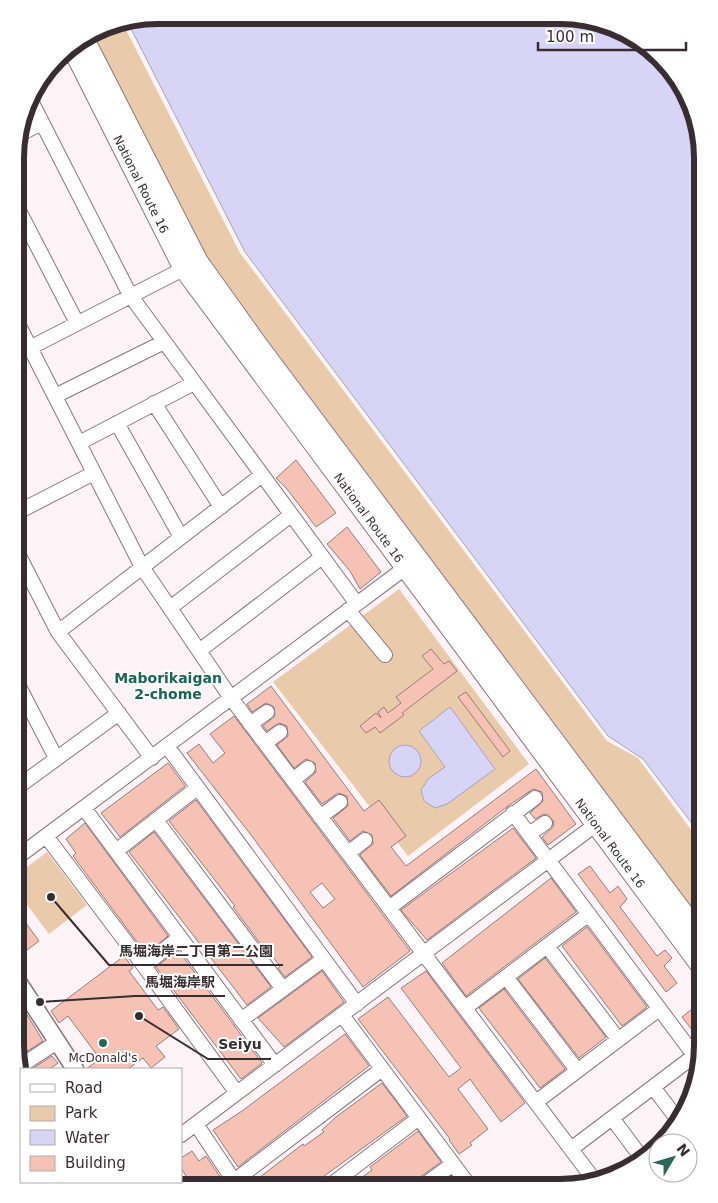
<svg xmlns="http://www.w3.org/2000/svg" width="718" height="1203" viewBox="0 0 718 1203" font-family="'DejaVu Sans','Noto Sans JP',sans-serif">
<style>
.green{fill:#e9caaa}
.water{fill:#d8d4f6;stroke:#a8a2bb}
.building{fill:#f7c2b6;stroke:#967d78;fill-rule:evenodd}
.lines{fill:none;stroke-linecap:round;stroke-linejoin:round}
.minor-casing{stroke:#8d757b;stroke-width:16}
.major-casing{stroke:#8d757b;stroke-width:19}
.highway-casing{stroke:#8d757b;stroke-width:21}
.minor{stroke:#fff;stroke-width:14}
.major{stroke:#fff;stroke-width:16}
.highway{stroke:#fff;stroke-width:19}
.poi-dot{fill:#296855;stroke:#fff;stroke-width:2}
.labels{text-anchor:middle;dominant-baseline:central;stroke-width:4;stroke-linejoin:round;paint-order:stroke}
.street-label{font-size:12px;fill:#382e31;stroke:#fff}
.poi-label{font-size:12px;fill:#382e31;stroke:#fff}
.neighbourhood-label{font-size:14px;font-weight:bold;fill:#1a6652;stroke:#fff}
.rim{fill:none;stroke:#382e31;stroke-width:6}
.leader{fill:none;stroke:#382e31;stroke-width:2}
.callout-dot{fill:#382e31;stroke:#fff;stroke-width:2}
.callout-label{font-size:14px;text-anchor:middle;font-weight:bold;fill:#382e31;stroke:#fff;stroke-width:4;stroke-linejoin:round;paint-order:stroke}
</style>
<rect width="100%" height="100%" fill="#fef3f6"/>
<path class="green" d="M122 22 240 253 607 741 638 758 703 846V922L205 257 90 34 103 26Z
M399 589 529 764 408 856 273 682Z
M47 852 87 905 49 934 15 889V876Z"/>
<path class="water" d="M158 15 588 18 647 45 692 103 703 158V838L643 759 608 736 245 252 127 21Z
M450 707 495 769 447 804 435 808 424 801 421 790 428 779 445 767 419 731Z
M389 761a16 16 0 1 1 32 0a16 16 0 1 1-32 0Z"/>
<path class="building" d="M296 460 336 513 316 527 287 489 276 478Z
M347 527 381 572 360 589 350 571 327 544Z
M431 649 444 664 449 661 457 671 402 713 404 715 380 733 375 727 366 733 360 726 376 713 381 718 378 712 384 707 388 713 401 703 396 697 433 669 422 656Z
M271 686 364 811 379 800 406 836 391 847 406 866 536 769 576 824 548 845 542 837 553 827 554 822 548 815 544 814 535 819 530 813 543 801 542 792 533 789 508 806 391 896 360 855 373 844 372 835 363 831 350 841 333 818 348 806 347 796 338 793 322 804 305 782 316 772 315 763 306 759 294 768 277 745 288 736 287 726 279 723 267 731 263 726 275 716 274 707 266 703 252 712 247 704Z
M466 692 510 751 503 757 458 697Z
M234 716 410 951 363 987 251 835 187 753 199 744 213 763 225 753 210 734ZM322 883 335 899 323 908 310 892Z
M168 763 185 786 120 837 101 813Z
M196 800 312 957 285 977 278 968 280 966 269 952 268 954 233 907 235 906 169 821Z
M85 823 168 936 146 954 73 856 76 853 66 839Z
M513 828 536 858 427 940 401 910Z
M154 832 271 987 247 1005 129 852Z
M590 866 610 893 618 886 627 899 620 907 657 956 665 950 672 958 664 966 677 983 666 992 578 874Z
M551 878 576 912 466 996 442 963Z
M15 908 39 941 15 959Z
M587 927 647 1007 622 1026 562 946Z
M178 950 262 1063 241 1079 156 967Z
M124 956 133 968 129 971 158 1010 163 1007 179 1029 156 1046 165 1057 151 1068 143 1058 128 1069H86L100 1059 68 1016 59 1023 51 1011Z
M545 958 606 1037 579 1058 518 979Z
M322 971 344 1002 284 1047 258 1018Z
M426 971 525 1103 501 1122 470 1079 458 1089 488 1129 470 1143 472 1145 459 1154 449 1140 450 1139 358 1019 388 997 449 1077 461 1068 401 988Z
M504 989 565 1069 540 1088 479 1008Z
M15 995 43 1041 17 1058 15 1045Z
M696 1006 703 1015V1044L682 1017Z
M345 1034 369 1066 238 1167 213 1130 242 1111Z
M52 1056 58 1063 50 1069H32Z
M382 1083 407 1116 309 1187H247L303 1144 304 1146 324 1132 322 1130 336 1117Z
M418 1131 441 1162 405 1188 349 1187 372 1170 370 1167Z
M192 1151 199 1161 206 1156 227 1187H204L199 1179 191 1184 181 1168V1158Z"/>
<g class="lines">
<defs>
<path id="minor" d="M56 61 74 51
M29 97 130 295 357 604
M17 136 41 123
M16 205 77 323
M16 320 142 567 231 698 595 1181
M16 355 191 265
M55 396 164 342
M154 403 221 507
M117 423 181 537
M79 443 194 383
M16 513 94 473
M16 550 58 632 152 758
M170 608 291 515
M348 610 385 655
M58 632 262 475
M199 651 322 557
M15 679 56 758
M250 724 267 712
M265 743 280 732
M167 746 357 1004
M293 780 308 768
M15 789 119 713
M84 808 275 1065
M513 813 700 1063
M320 817 340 802
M156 820 283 989
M529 834 545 823
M46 836 144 966 180 937
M116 851 197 788
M348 853 365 840
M15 859 413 562
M389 908 535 798
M547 946 618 1039
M144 966 237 1093
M506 977 577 1070
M465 1008 589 914
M342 1015 471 1188
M241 1020 324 959
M19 1067 57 1042
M653 1087 678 1120
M536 1102 659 1009
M612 1118 641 1157
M196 1124 238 1187
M181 1135 603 819
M571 1149 694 1056
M234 1181 382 1069
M328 1187 419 1118
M420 1188 453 1164"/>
<path id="major" d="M15 977 75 1069
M146 1182 149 1187"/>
<g id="highway">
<path d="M84 38 198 261 258 345 703 939"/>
<path id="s1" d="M71 46 183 268 703 969"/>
</g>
</defs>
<use href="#minor" class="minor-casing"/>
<use href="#major" class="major-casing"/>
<use href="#highway" class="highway-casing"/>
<use href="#minor" class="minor"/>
<use href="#major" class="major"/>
<use href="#highway" class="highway"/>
</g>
<circle class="poi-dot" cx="103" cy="1043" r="5"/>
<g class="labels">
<g class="street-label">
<text stroke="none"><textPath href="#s1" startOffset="155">National Route 16</textPath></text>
<text stroke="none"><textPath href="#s1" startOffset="560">National Route 16</textPath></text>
<text stroke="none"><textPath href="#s1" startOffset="965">National Route 16</textPath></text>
</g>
<g class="poi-label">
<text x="103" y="1058">McDonald's</text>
</g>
<g class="neighbourhood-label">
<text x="168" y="678">Maborikaigan<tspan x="168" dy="16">2-chome</tspan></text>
</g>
</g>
<path d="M0 0H718V1203H0ZM158 24H560A134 134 0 0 1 694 158V1045A134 134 0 0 1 560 1179H158A134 134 0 0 1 24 1045V158A134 134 0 0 1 158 24Z" fill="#fff" fill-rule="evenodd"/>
<path class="rim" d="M158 24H560A134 134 0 0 1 694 158V1045A134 134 0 0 1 560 1179H158A134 134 0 0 1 24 1045V158A134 134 0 0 1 158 24Z"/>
<path class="leader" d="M51 897L109 965H283M40 1002L135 996H225M139 1016L208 1059H271"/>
<g class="callout-dot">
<circle cx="51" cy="897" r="5"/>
<circle cx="40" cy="1002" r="5"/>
<circle cx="139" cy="1016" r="5"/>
</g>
<g class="callout-label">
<text x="196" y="956">馬堀海岸二丁目第二公園</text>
<text x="180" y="987">馬堀海岸駅</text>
<text x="240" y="1049">Seiyu</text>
</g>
<rect x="20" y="1068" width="162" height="115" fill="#ffffff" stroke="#afabad"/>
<rect x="30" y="1084" width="25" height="8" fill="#ffffff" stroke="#afabad"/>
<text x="65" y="1093" font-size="15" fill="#382e31">Road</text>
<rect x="30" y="1106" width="25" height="15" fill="#e9caaa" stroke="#afabad"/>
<text x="65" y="1118" font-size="15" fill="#382e31">Park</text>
<rect x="30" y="1130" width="25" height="15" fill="#d8d4f6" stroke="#afabad"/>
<text x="65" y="1143" font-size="15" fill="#382e31">Water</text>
<rect x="30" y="1156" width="25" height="15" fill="#f7c2b6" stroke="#afabad"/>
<text x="65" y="1168" font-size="15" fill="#382e31">Building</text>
<g transform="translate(673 1158) rotate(52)"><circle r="24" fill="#ffffff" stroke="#afabad"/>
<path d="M0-4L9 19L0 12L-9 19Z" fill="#296855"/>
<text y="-8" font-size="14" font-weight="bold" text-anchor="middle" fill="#382e31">N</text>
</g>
<path d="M538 42v8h148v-8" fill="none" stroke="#382e31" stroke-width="2.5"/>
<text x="546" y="42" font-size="15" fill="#382e31" stroke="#ffffff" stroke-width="4" paint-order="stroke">100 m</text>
</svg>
